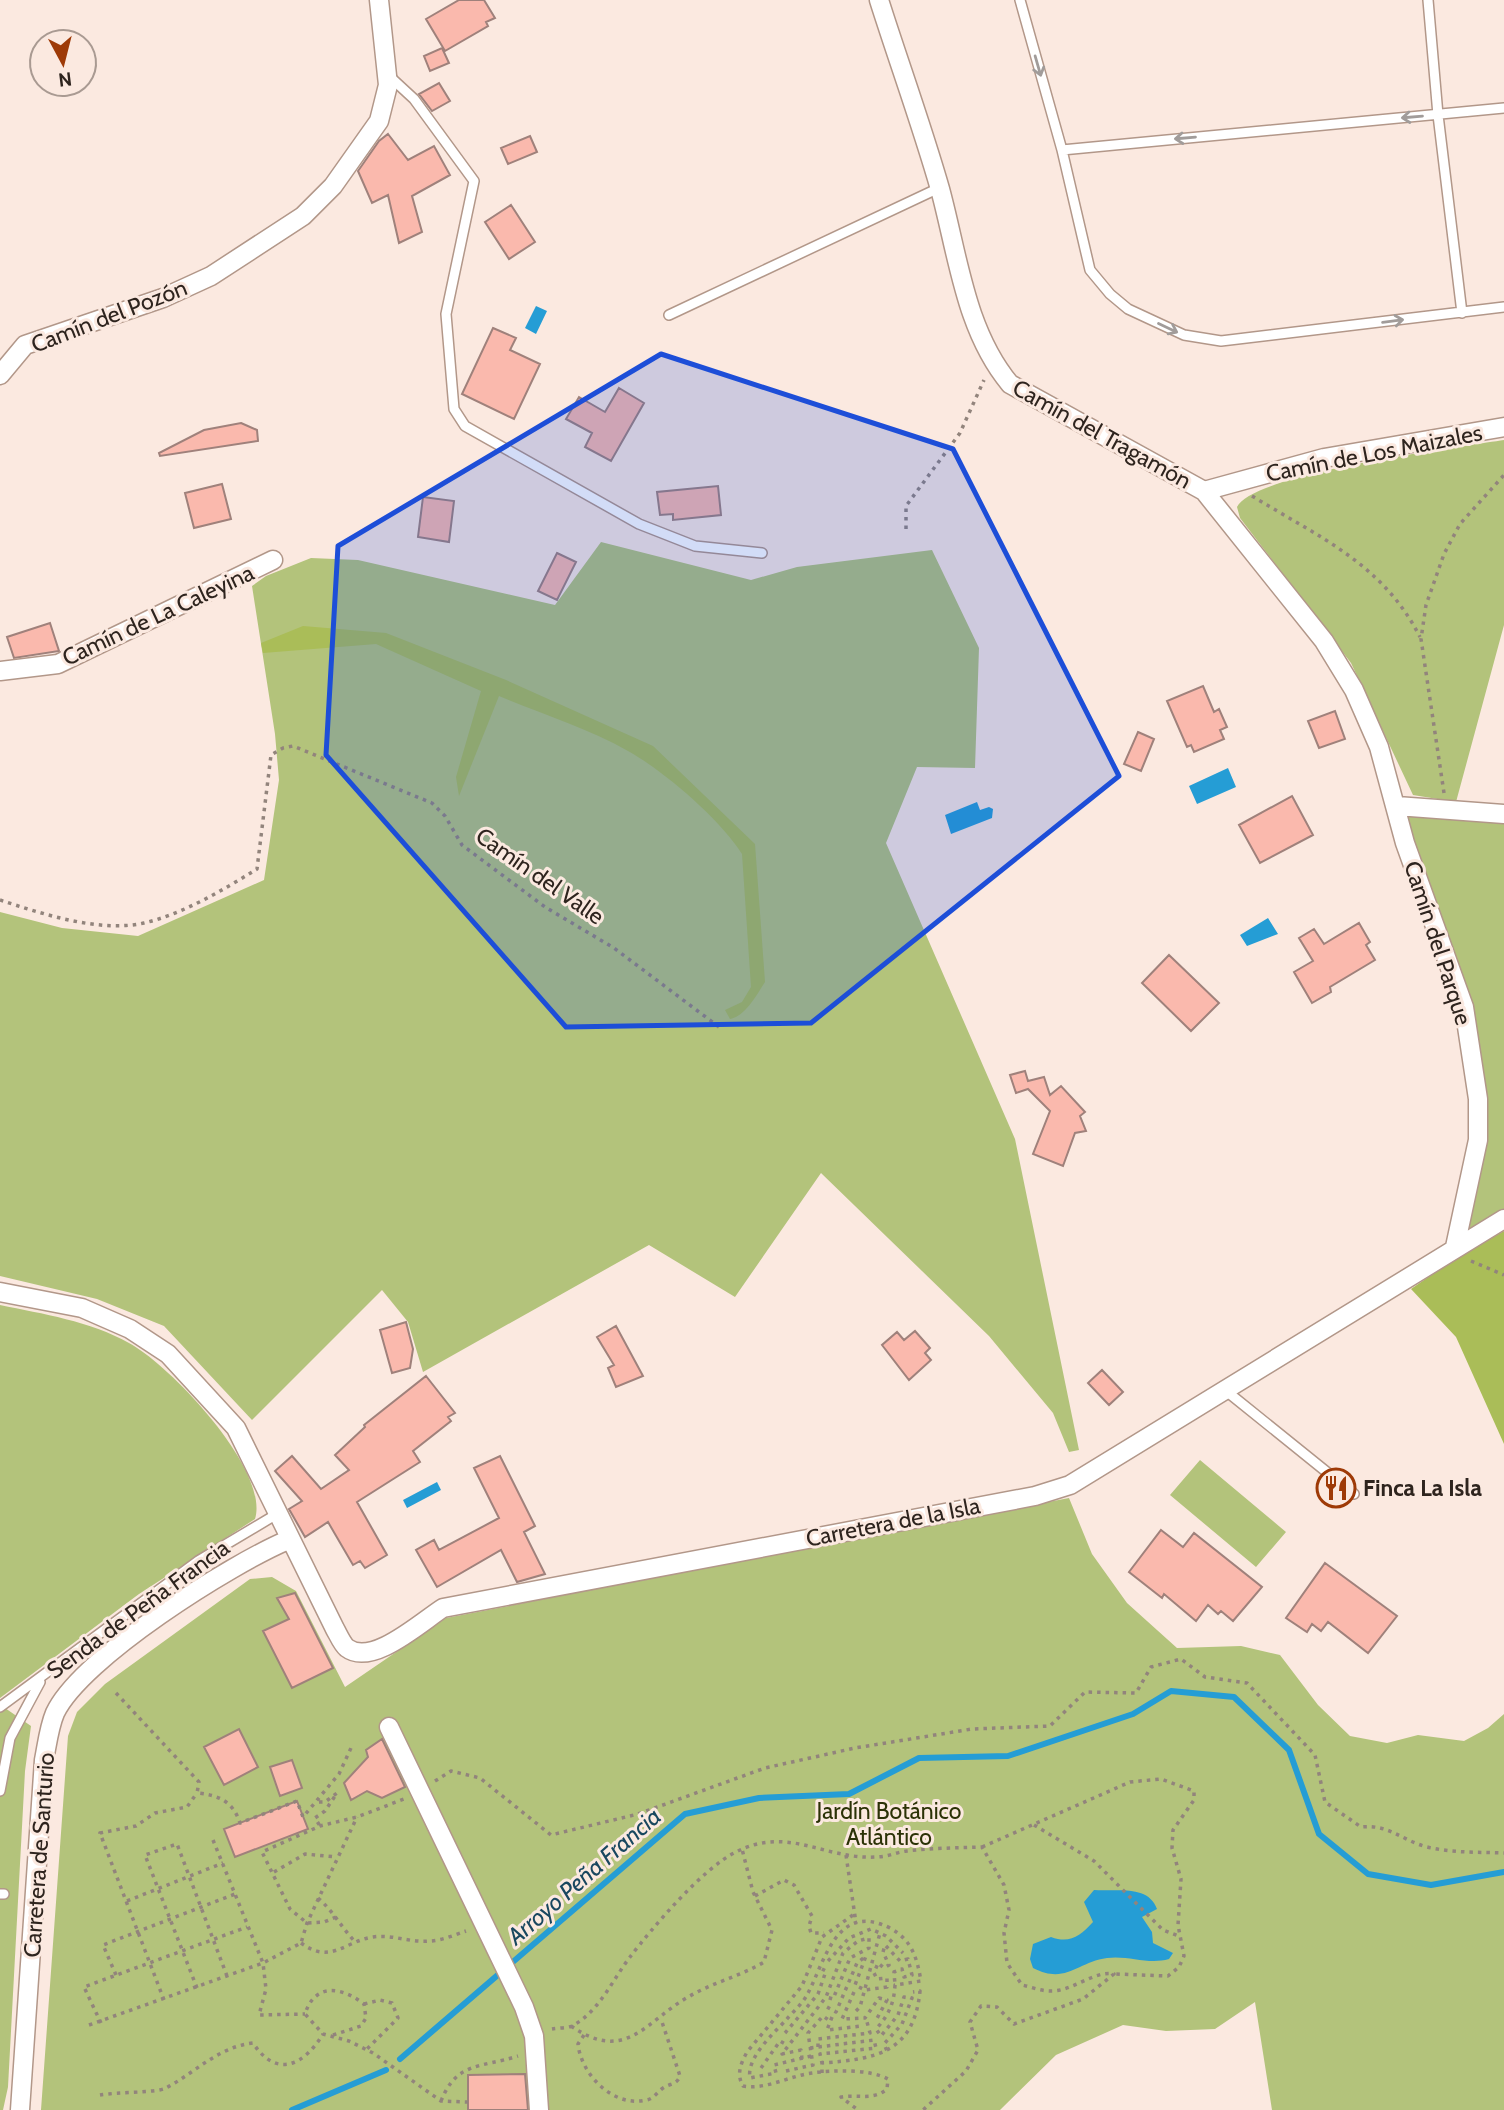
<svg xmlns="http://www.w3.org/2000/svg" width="1504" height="2110" viewBox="0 0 1504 2110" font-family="Cabin,sans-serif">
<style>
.green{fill:#b3c37b;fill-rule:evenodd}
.forest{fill:#aabd58}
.water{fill:#259dd5}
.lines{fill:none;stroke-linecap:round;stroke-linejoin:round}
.stream{stroke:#259dd5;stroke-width:6}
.building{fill:#fab9ad;stroke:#9f817b;stroke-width:2}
.lane-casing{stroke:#b29789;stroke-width:12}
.street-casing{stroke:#b29789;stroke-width:21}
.path{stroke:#92847c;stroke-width:3.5;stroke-dasharray:3.5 5;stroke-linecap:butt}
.lane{stroke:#fff;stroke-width:9}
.street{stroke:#fff;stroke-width:18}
.oneway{stroke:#a19c9a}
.marked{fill:#1d4ed8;fill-opacity:0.2;stroke:#1d4ed8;stroke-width:5;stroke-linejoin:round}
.labels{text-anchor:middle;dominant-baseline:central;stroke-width:6;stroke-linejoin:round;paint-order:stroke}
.street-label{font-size:23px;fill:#2e241e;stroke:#fbe9e0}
.poi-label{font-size:23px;font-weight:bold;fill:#2e241e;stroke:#fbe9e0;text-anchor:start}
.park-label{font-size:23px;fill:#2b3206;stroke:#fbe9e0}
.water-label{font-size:24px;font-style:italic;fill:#19475f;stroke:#fbe9e0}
</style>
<rect width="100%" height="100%" fill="#fbe9e0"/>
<path class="green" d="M1504 440V625L1456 802 1413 795 1351 663 1240 518 1237 507C1253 473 1460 447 1504 440Z
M601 542 751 580 797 567 932 550 979 648 975 768 917 767 886 843 1015 1139 1079 1450 1069 1452 1053 1413 989 1336 821 1173 735 1297 649 1245 423 1372 408 1322 382 1290 252 1420 164 1326 97 1299 0 1276V912L62 928 138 936 264 880 279 780 275 734 252 586 266 576 311 558 358 560 555 605Z
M1397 806 1504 814V1219L1455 1247 1478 1140 1464 1007Z
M0 1305C43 1314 90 1321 129 1343 170 1365 270 1470 255 1519L139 1594 0 1698Z
M1200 1460 1286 1532 1256 1567 1170 1495Z
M1069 1498 1092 1554 1127 1603 1177 1648 1241 1646 1280 1655 1318 1705 1350 1736 1387 1743 1418 1735 1464 1741 1488 1728 1504 1714V2110H1272L1255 2002 1215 2029 1166 2031 1123 2025 1056 2055 1000 2110H41L68 1736 77 1712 105 1684 250 1579 272 1577 296 1591 345 1687 446 1618ZM239 1729 255 1760 244 1767 246 1773 224 1785 204 1747ZM292 1760 302 1788 271 1768Z
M5 1708 31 1726 25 1771 8 2087 3 2110H0V1712Z"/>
<path class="forest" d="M303 626 386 633 506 680 653 746 755 844 765 982C757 994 746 1016 730 1019L725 1010 742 1002 751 987 742 854C720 819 664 771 628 751 588 728 541 714 499 696L459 796 456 777 481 691 376 644 263 653 261 643Z
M1504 1231V1444L1456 1337 1411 1289 1456 1258Z"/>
<path class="water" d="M536 306 547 311 536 334 525 328Z
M1228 768 1236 787 1197 804 1189 786Z
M977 802 980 810 989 807 993 809 992 818 951 834 945 815Z
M1268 918 1278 934 1247 946 1240 935Z
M437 1482 441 1490 407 1508 403 1500Z
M1094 1890C1116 1892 1148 1884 1157 1909L1142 1917 1152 1932 1153 1943 1173 1953 1169 1959C1148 1965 1128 1955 1107 1958 1077 1962 1066 1985 1033 1968L1030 1959 1033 1944 1051 1937C1070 1944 1080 1936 1093 1922L1084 1902Z"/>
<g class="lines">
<path class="stream" d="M400 2059 685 1814 759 1798 849 1794 919 1758 1008 1756 1133 1714 1171 1691 1234 1697 1289 1750 1319 1834 1368 1874 1431 1885 1504 1872
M292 2110 386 2070"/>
</g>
<path class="building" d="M459 0H484L495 18 486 22 488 26 445 51 426 19Z
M442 48 449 63 430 71 424 56Z
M439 83 450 101 432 111 419 94Z
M388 134 408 160 434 146 450 175 412 196 422 232 399 243 388 195 372 203 358 171 379 141Z
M530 136 537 152 508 164 501 148Z
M511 205 535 242 509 259 485 222Z
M493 328 516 338 510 350 540 364 514 419 462 394Z
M619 388 644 403 611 461 585 447 592 433 566 419 579 397 605 412Z
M241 423 257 430 258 441 160 456 159 453 204 430Z
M222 484 231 519 194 528 185 493Z
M718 486 721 515 673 520V514L660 515 657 492Z
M423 497 454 501 449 542 418 537Z
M557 553 576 562 557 600 538 591Z
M50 623 59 651 14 658 7 637Z
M1203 686 1214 712 1219 709 1227 727 1220 730 1224 739 1194 752 1191 745 1187 747 1167 701Z
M1335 711 1345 739 1319 748 1308 721Z
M1138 732 1154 739 1141 771 1124 764Z
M1292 796 1313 835 1260 863 1239 825Z
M1359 923 1370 942 1366 945 1375 960 1330 987 1331 992 1312 1003 1294 972 1313 961 1299 938 1314 929 1324 944Z
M1169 955 1219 1003 1191 1031 1142 983Z
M1025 1071 1028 1081 1044 1077 1050 1095 1061 1086 1085 1112 1080 1116 1086 1131 1075 1133 1063 1166 1033 1154 1050 1111 1028 1089 1016 1093 1010 1075Z
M406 1322 413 1349 410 1368 392 1373 380 1330Z
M616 1326 643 1376 616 1387 608 1368 614 1365 597 1337Z
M915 1331 930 1348 925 1353 931 1360 909 1380 882 1345 897 1332 904 1340Z
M1102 1370 1123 1392 1109 1405 1088 1383Z
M426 1376 455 1413 448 1417 451 1421 413 1451 420 1462 357 1502 387 1555 365 1568 360 1561 353 1565 328 1522 305 1537 289 1509 302 1501 275 1471 292 1456 321 1489 349 1470 335 1455 365 1427 364 1425Z
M500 1456 535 1526 524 1532 545 1574 517 1582 501 1550 437 1587 416 1550 434 1540 439 1550 499 1518 474 1468Z
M1161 1530 1183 1547 1194 1533 1262 1587 1233 1621 1221 1611 1218 1614 1208 1605 1196 1621 1164 1594 1162 1598 1129 1572Z
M1325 1563 1397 1616 1368 1653 1328 1622 1321 1631 1312 1624 1307 1632 1286 1618Z
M295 1593 333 1668 292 1688 263 1631 289 1619 277 1598Z
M239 1729 258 1767 224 1785 204 1747Z
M382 1739 405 1787 382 1798 367 1791 351 1800 344 1783 368 1757 366 1750Z
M292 1760 302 1788 280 1796 270 1767Z
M297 1801 308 1829 235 1857 224 1829Z
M525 2074 528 2110H468V2075Z"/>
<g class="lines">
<defs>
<path id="lane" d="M1020 0 1062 150 1090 270 1110 294 1128 309 1184 335 1221 341 1504 307
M1428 0 1438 115 1462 313
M388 75 414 99 474 181 446 314 454 409 465 426 639 524 695 546 762 553
M1062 150 1504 108
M669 315 939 188
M1225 1390 1354 1494
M0 1707 198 1561 277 1514
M0 1791 10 1738 40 1682
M0 1894H4"/>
<path id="street" d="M879 0C899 63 922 126 940 189 958 255 965 330 1010 384L1204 491 1324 641 1354 690 1379 747 1405 843 1464 1007 1478 1099V1140L1455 1247
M0 375 25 345 163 298 211 276 303 216 333 186 379 121 388 85 379 0
M1204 491 1324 458 1504 427
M0 671 58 664 273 560
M1397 806 1504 814
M0 1292 82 1308 130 1329 168 1354 236 1428 335 1629C338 1634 342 1644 347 1648 372 1667 421 1622 443 1608L1035 1496 1070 1485 1504 1219
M389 1727 524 2007 534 2036 539 2110
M20 2110 44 1760C47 1745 49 1727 55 1713 81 1658 231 1564 288 1540"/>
</defs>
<use href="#lane" class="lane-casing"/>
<use href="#street" class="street-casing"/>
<path class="path" d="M1252 496C1319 537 1383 564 1420 637
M906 529V506L960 433 984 380
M1444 793 1421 639 1426 605 1444 554 1460 524 1504 475
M0 900C43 914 99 933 144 923 183 914 223 890 257 869L271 755 283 748 293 746 432 803 445 816 462 845 545 907 614 948 719 1027
M1471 1261 1504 1275
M116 1693 199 1782 197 1793C218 1795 233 1801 240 1823L297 1801 303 1817 339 1774 351 1748
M435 1781 451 1771 480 1778 551 1835 638 1814 765 1768 855 1748 972 1729 1050 1726 1085 1692 1136 1693 1151 1667 1181 1659 1205 1677 1247 1683 1315 1755 1325 1802 1361 1827C1389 1824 1401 1840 1427 1847 1452 1853 1478 1852 1504 1853
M319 1802H325L337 1793 325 1811 315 1818 320 1826
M1034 1825 1094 1861 1163 1930 1181 1937
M213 1840 263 1963 266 1989 259 2015 305 2014
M982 1847 1130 1782 1161 1779 1194 1791V1800L1173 1830 1172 1848 1181 1879 1178 1925 1184 1956 1179 1967 1168 1976 1115 1974
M846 1855 856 1923
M274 1872 305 1854 337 1857
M755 1896 784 1880 794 1885 812 1916 809 1926 811 1933H824
M318 1898C333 1911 342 1928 356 1943
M127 1901 223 1863
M853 1915 822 1937 802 1986 747 2052C741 2063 736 2074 743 2086 766 2090 789 2076 812 2073 834 2070 870 2069 888 2079L887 2089C873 2101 858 2094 841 2097L858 2110
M336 1917 324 1922 307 1923 290 1909 262 1852 320 1826 357 1817 404 1799
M301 1943C331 1965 345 1941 373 1937 392 1934 410 1943 429 1941 441 1941 454 1935 466 1931
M828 1961 849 1938 871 1929 886 1936 903 1953
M116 1975 103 1945 235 1894
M197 1988 145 1855 177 1844 227 1976
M854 1992 842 2019 865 2018 879 1998 887 2000 875 2022
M164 2000 100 1833 136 1826 155 1813 187 1807 197 1793
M364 2004 380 2000 392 2003 398 2018 366 2050
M827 2007 836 2012 857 1963 866 1956 855 1985 865 1990 887 1987V1978L877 1979 874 1973 878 1963 884 1968 889 1965 883 1952 885 1945 900 1961 908 1959 912 1975 904 1977 902 1969 894 1972 895 1985
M856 2011 860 2007 880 1933
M832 2017 827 2030 861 2026
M101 2023 84 1987 247 1927
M89 2025 263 1963 301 1943 307 1923 357 1817
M571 2026C627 2065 647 2019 690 1996 714 1982 741 1976 764 1962L772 1930 753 1892 742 1849
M552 2029C558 2028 567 2028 572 2026 599 2012 613 1979 630 1957 653 1927 703 1868 736 1852 788 1825 825 1860 876 1857 887 1857 897 1852 907 1851 932 1848 957 1848 982 1847L1004 1885 1009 1910 1004 1933 1007 1963 1022 1985C1031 1987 1041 1991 1050 1991 1072 1992 1094 1970 1114 1974L1083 1999 1014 2024 997 2007 981 2006 970 2022 978 2050 966 2071 923 2110
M785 2033 818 1994 826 1971 818 1967
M333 2035 361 2026 366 2018 364 2004C342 1987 315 1982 305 2014L323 2034 349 2041 373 2053 441 2101 468 2102
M584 2035 578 2044C581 2074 613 2108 646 2100 654 2099 657 2092 663 2088 670 2083 677 2085 680 2076L661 2019
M818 2047V2039L870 2033 867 2022
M810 2048 874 2040 876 2048 820 2054 822 2063
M811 2056 774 2065 776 2073 750 2078C746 2058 774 2033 786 2020 793 2012 802 2004 807 1995 825 1962 836 1901 890 1928 912 1940 917 1958 921 1981L895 1985C894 2003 889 2015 876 2029L881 2036 898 2015 904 1997 912 1998 902 2024 884 2044 887 2051
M802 2059 801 2050 782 2054 826 1997 843 1953 858 1941 869 1938V1948L850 1958 833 1999 826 1997
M761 2068 780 2041 787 2045
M786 2071 813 2065 808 2033 823 2016 830 2021
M822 2073V2063C876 2059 914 2053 920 1991L913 1992
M100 2095C116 2092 156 2093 166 2088 196 2072 218 2047 253 2043 277 2080 305 2064 323 2034
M441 2101C457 2061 481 2068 518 2056"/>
<use href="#lane" class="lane"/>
<use href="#street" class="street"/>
</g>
<defs><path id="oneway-shaft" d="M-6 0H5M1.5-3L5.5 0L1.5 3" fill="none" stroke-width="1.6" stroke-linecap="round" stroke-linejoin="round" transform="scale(1.75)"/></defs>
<g class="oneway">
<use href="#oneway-shaft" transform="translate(1038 66) rotate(74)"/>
<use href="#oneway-shaft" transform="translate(1412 117) rotate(175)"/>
<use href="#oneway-shaft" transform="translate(1185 138) rotate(175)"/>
<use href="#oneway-shaft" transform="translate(1393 321) rotate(-7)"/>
<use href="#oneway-shaft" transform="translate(1168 328) rotate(25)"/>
</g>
<path class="marked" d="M661 354 953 449 1119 776 811 1023 566 1027 326 755 338 546Z"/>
<defs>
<symbol id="restaurant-ring" viewBox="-11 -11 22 22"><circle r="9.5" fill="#fbe9e0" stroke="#9e3a07" stroke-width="1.5"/><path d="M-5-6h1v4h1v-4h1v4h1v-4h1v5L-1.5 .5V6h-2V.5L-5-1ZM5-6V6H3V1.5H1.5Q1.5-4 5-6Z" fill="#9e3a07"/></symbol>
</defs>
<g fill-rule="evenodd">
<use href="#restaurant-ring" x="1314" y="1466" width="44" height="44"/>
</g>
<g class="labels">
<g class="street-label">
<text transform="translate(109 316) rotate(-21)">Camín del Pozón</text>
<text transform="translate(1102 434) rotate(29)">Camín del Tragamón</text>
<text transform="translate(1374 453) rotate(-11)">Camín de Los Maizales</text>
<text transform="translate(158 615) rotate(-25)">Camín de La Caleyina</text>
<text transform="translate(540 876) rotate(35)">Camín del Valle</text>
<text transform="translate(1438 943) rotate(72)">Camín del Parque</text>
<text transform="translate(893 1522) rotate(-11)">Carretera de la Isla</text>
<text transform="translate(138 1609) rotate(-36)">Senda de Peña Francia</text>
<text transform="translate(39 1855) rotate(-86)">Carretera de Santurio</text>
</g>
<g class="poi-label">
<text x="1363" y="1488">Finca La Isla</text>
</g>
<g class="park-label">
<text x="889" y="1811">Jardín Botánico<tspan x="889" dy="26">Atlántico</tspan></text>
</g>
<g class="water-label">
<text transform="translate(584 1876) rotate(-41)">Arroyo Peña Francia</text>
</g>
</g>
<g transform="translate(63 63) rotate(173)"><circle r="33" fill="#fbe9e0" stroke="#a99a92" stroke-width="2"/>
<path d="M0-5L12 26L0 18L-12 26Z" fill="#9e3a07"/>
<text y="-10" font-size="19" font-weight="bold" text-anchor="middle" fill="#2e241e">N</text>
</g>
</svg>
